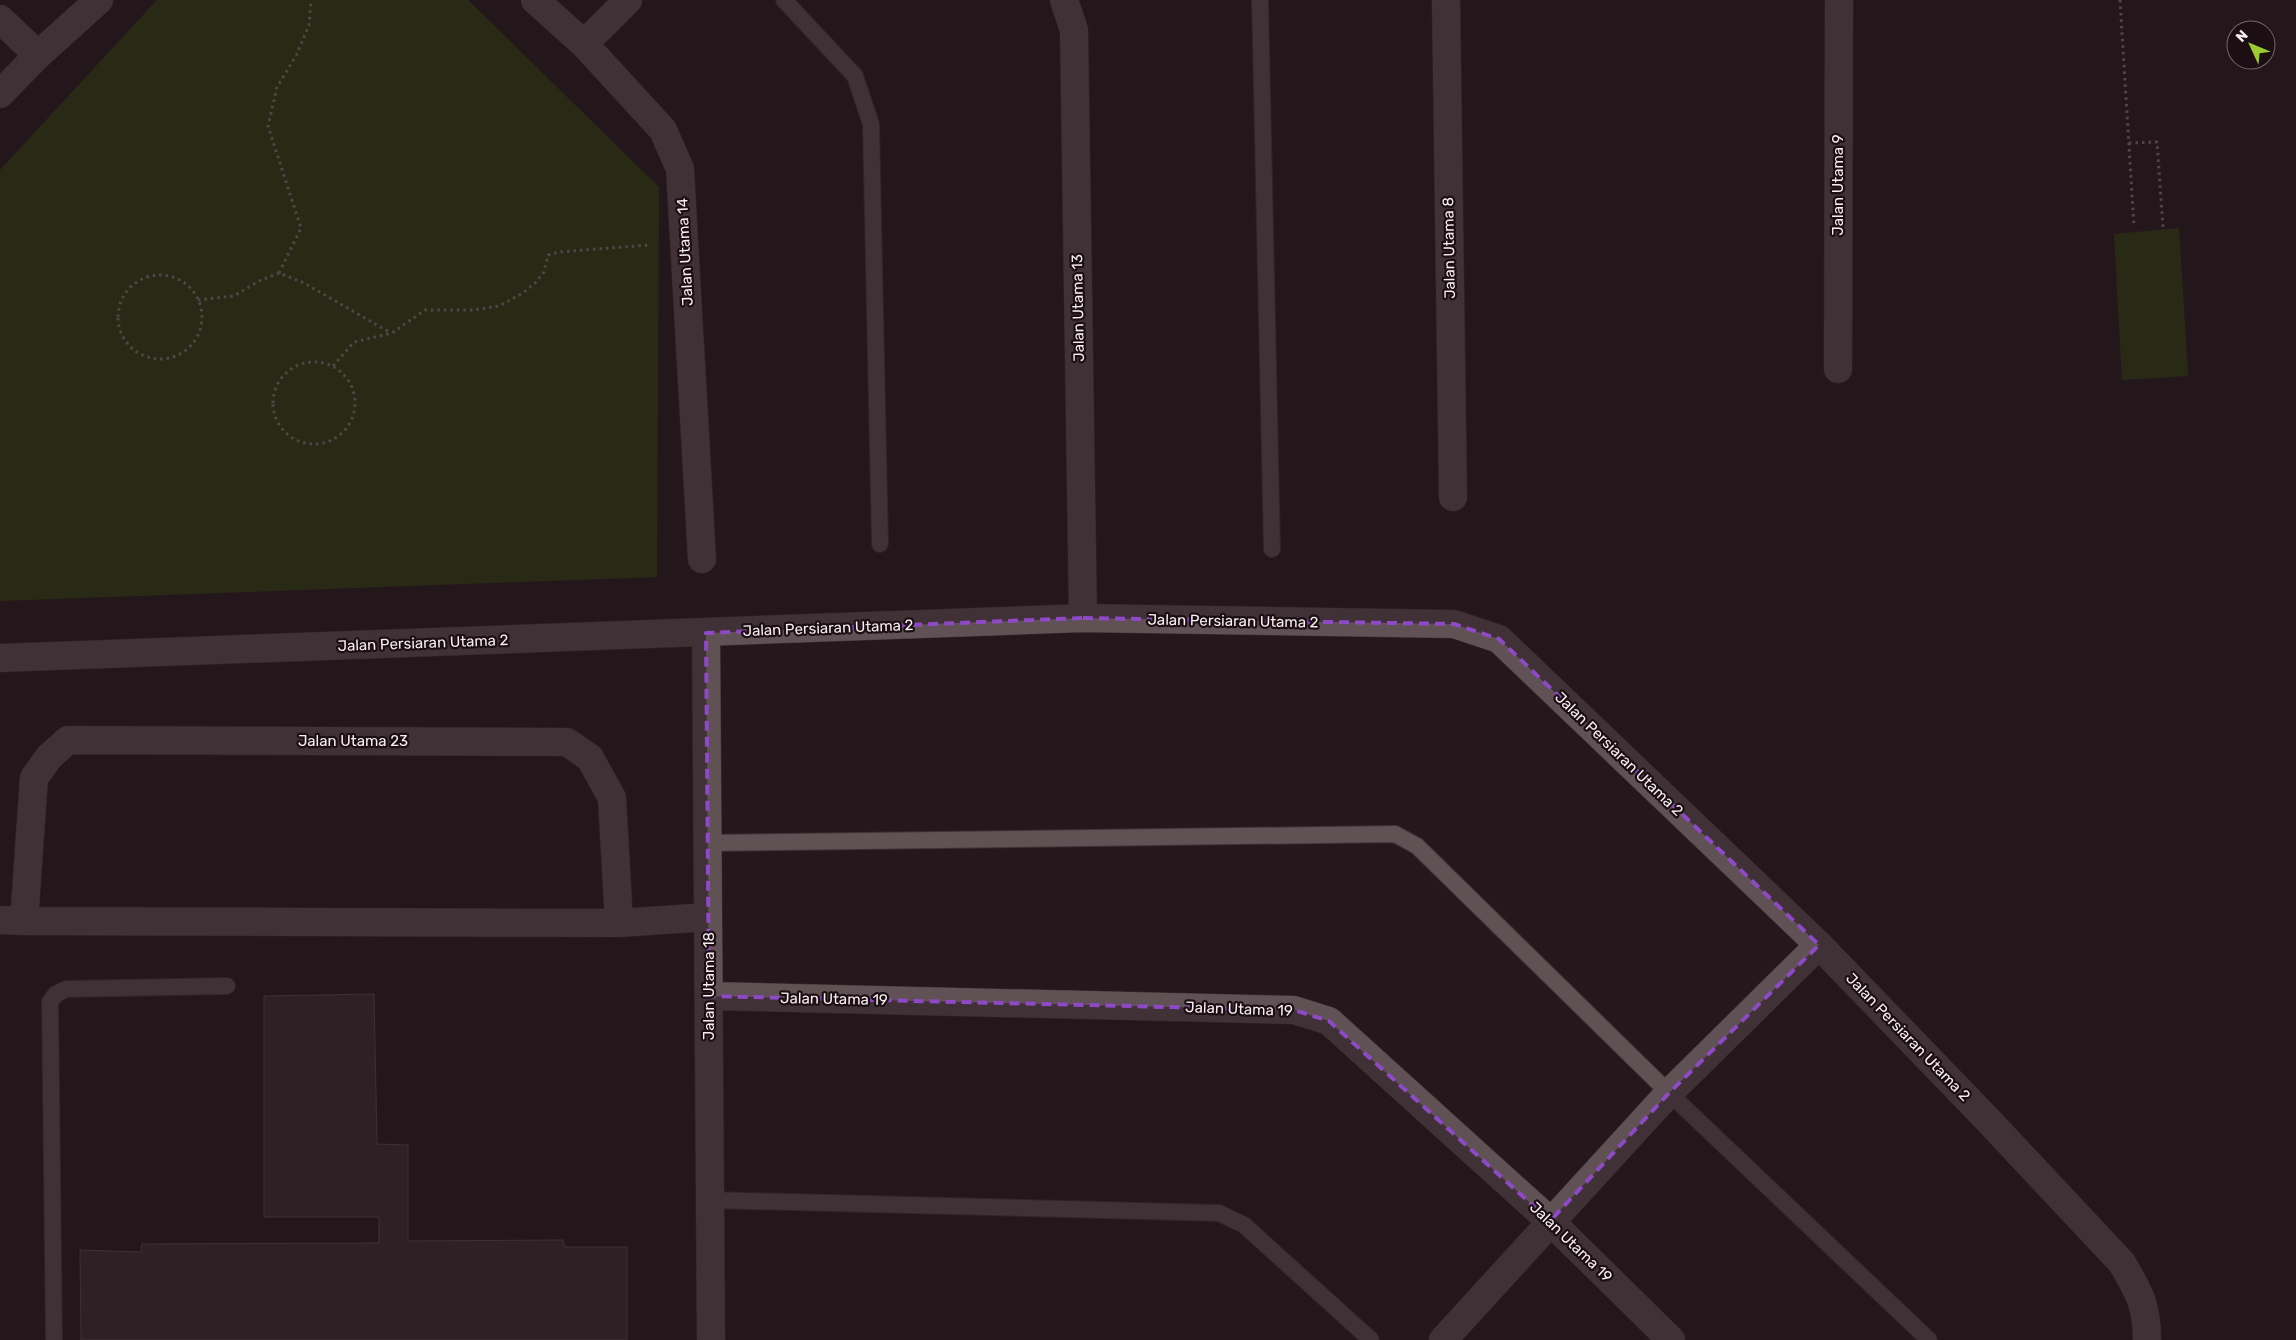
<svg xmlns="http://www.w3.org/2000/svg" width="2296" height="1340" viewBox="0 0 2296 1340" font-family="Rubik,sans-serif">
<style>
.green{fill:#304010}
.building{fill:#3b2e32;stroke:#5d4e52}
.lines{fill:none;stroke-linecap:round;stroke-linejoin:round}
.service-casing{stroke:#3c3335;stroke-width:18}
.minor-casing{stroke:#3c3335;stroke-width:29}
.path{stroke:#887d80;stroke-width:3;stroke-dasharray:2.5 4;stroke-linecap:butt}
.service{stroke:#605155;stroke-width:16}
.minor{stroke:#605155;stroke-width:28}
.marked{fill:none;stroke:#8e49c6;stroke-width:4;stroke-dasharray:10 6;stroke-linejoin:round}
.labels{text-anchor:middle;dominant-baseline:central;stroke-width:4.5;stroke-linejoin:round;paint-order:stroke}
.street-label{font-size:15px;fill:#f7eef0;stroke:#1b0f13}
</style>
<rect width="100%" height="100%" fill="#24181c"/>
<path class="green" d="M157 0H468L659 187 657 577 0 601V170Z
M2179 228 2188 376 2122 380 2114 234Z"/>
<path class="building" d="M374 994 377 1144 408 1145V1241L563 1240 564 1247H627V1340H81L80 1250 141 1252 142 1244 379 1243V1217H264V996Z"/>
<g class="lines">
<defs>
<path id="service" d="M784 0 855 76 871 124 880 544
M1260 0 1272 549
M708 843 1395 834 1417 846 1669 1093 1929 1340
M710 1200 1219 1213 1244 1225 1371 1340
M54 1340 50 1002 56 994 66 989 227 986"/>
<path id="minor" d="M535 0 584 44 663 130 680 169 702 559
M1064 0 1074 30 1083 618
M1446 0 1453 497
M0 19 38 55
M584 44 628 0
M0 94 38 55 99 0
M1838 369 1839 0
M706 633 711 1340
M0 658 1083 618 1454 624 1499 639 1819 945 1986 1118 2122 1263C2139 1292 2147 1305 2147 1340
M0 920 24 921 34 778 49 757 68 740 567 742 590 758 612 798 619 923 708 917
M24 921 619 923
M709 996 1294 1010 1329 1021 1550 1221 1671 1340
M1443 1340 1669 1093 1819 945"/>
</defs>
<use href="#service" class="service-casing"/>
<use href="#minor" class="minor-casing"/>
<path class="path" d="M2120 0 2134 227
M2129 143 2157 142 2163 228
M279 273 301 228 268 126 277 87 296 56 309 25 311 0
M118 317a42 42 0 1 1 84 0a42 42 0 1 1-84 0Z
M198 300 234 296 259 281 279 273 304 283 391 333
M273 403a41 41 0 1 1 82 0a41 41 0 1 1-82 0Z
M333 366 354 342 392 333 425 310H473L499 306 523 293 535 283 544 272 548 255 559 252 649 245"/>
<use href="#service" class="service"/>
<use href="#minor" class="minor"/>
</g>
<path d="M0 0H2296V1340H0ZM1083 618 1454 624 1499 639 1819 945 1669 1093 1550 1221 1329 1021 1294 1010 709 996 706 633Z" fill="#24181c" fill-opacity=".55" fill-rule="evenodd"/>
<path class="marked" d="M1083 618 1454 624 1499 639 1819 945 1669 1093 1550 1221 1329 1021 1294 1010 709 996 706 633Z"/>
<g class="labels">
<g class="street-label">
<text transform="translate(1838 185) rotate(-90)">Jalan Utama 9</text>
<text transform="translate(1449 248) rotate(-91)">Jalan Utama 8</text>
<text transform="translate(685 252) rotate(-93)">Jalan Utama 14</text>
<text transform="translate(1078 308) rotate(-91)">Jalan Utama 13</text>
<text transform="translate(1233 621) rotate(1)">Jalan Persiaran Utama 2</text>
<text transform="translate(828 628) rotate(-2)">Jalan Persiaran Utama 2</text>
<text transform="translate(423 643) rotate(-2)">Jalan Persiaran Utama 2</text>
<text x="353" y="741">Jalan Utama 23</text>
<text transform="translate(1619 754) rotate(44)">Jalan Persiaran Utama 2</text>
<text transform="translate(709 986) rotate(-90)">Jalan Utama 18</text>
<text transform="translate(834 999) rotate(1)">Jalan Utama 19</text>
<text transform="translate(1239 1009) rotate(2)">Jalan Utama 19</text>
<text transform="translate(1908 1037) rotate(46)">Jalan Persiaran Utama 2</text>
<text transform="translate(1571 1242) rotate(44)">Jalan Utama 19</text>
</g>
</g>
<g transform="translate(2251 45) rotate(314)"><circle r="24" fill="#1b0f13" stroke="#73686b"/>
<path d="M0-4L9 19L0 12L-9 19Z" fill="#9bcb33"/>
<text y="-8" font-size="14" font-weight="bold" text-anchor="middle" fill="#f7eef0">N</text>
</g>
</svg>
